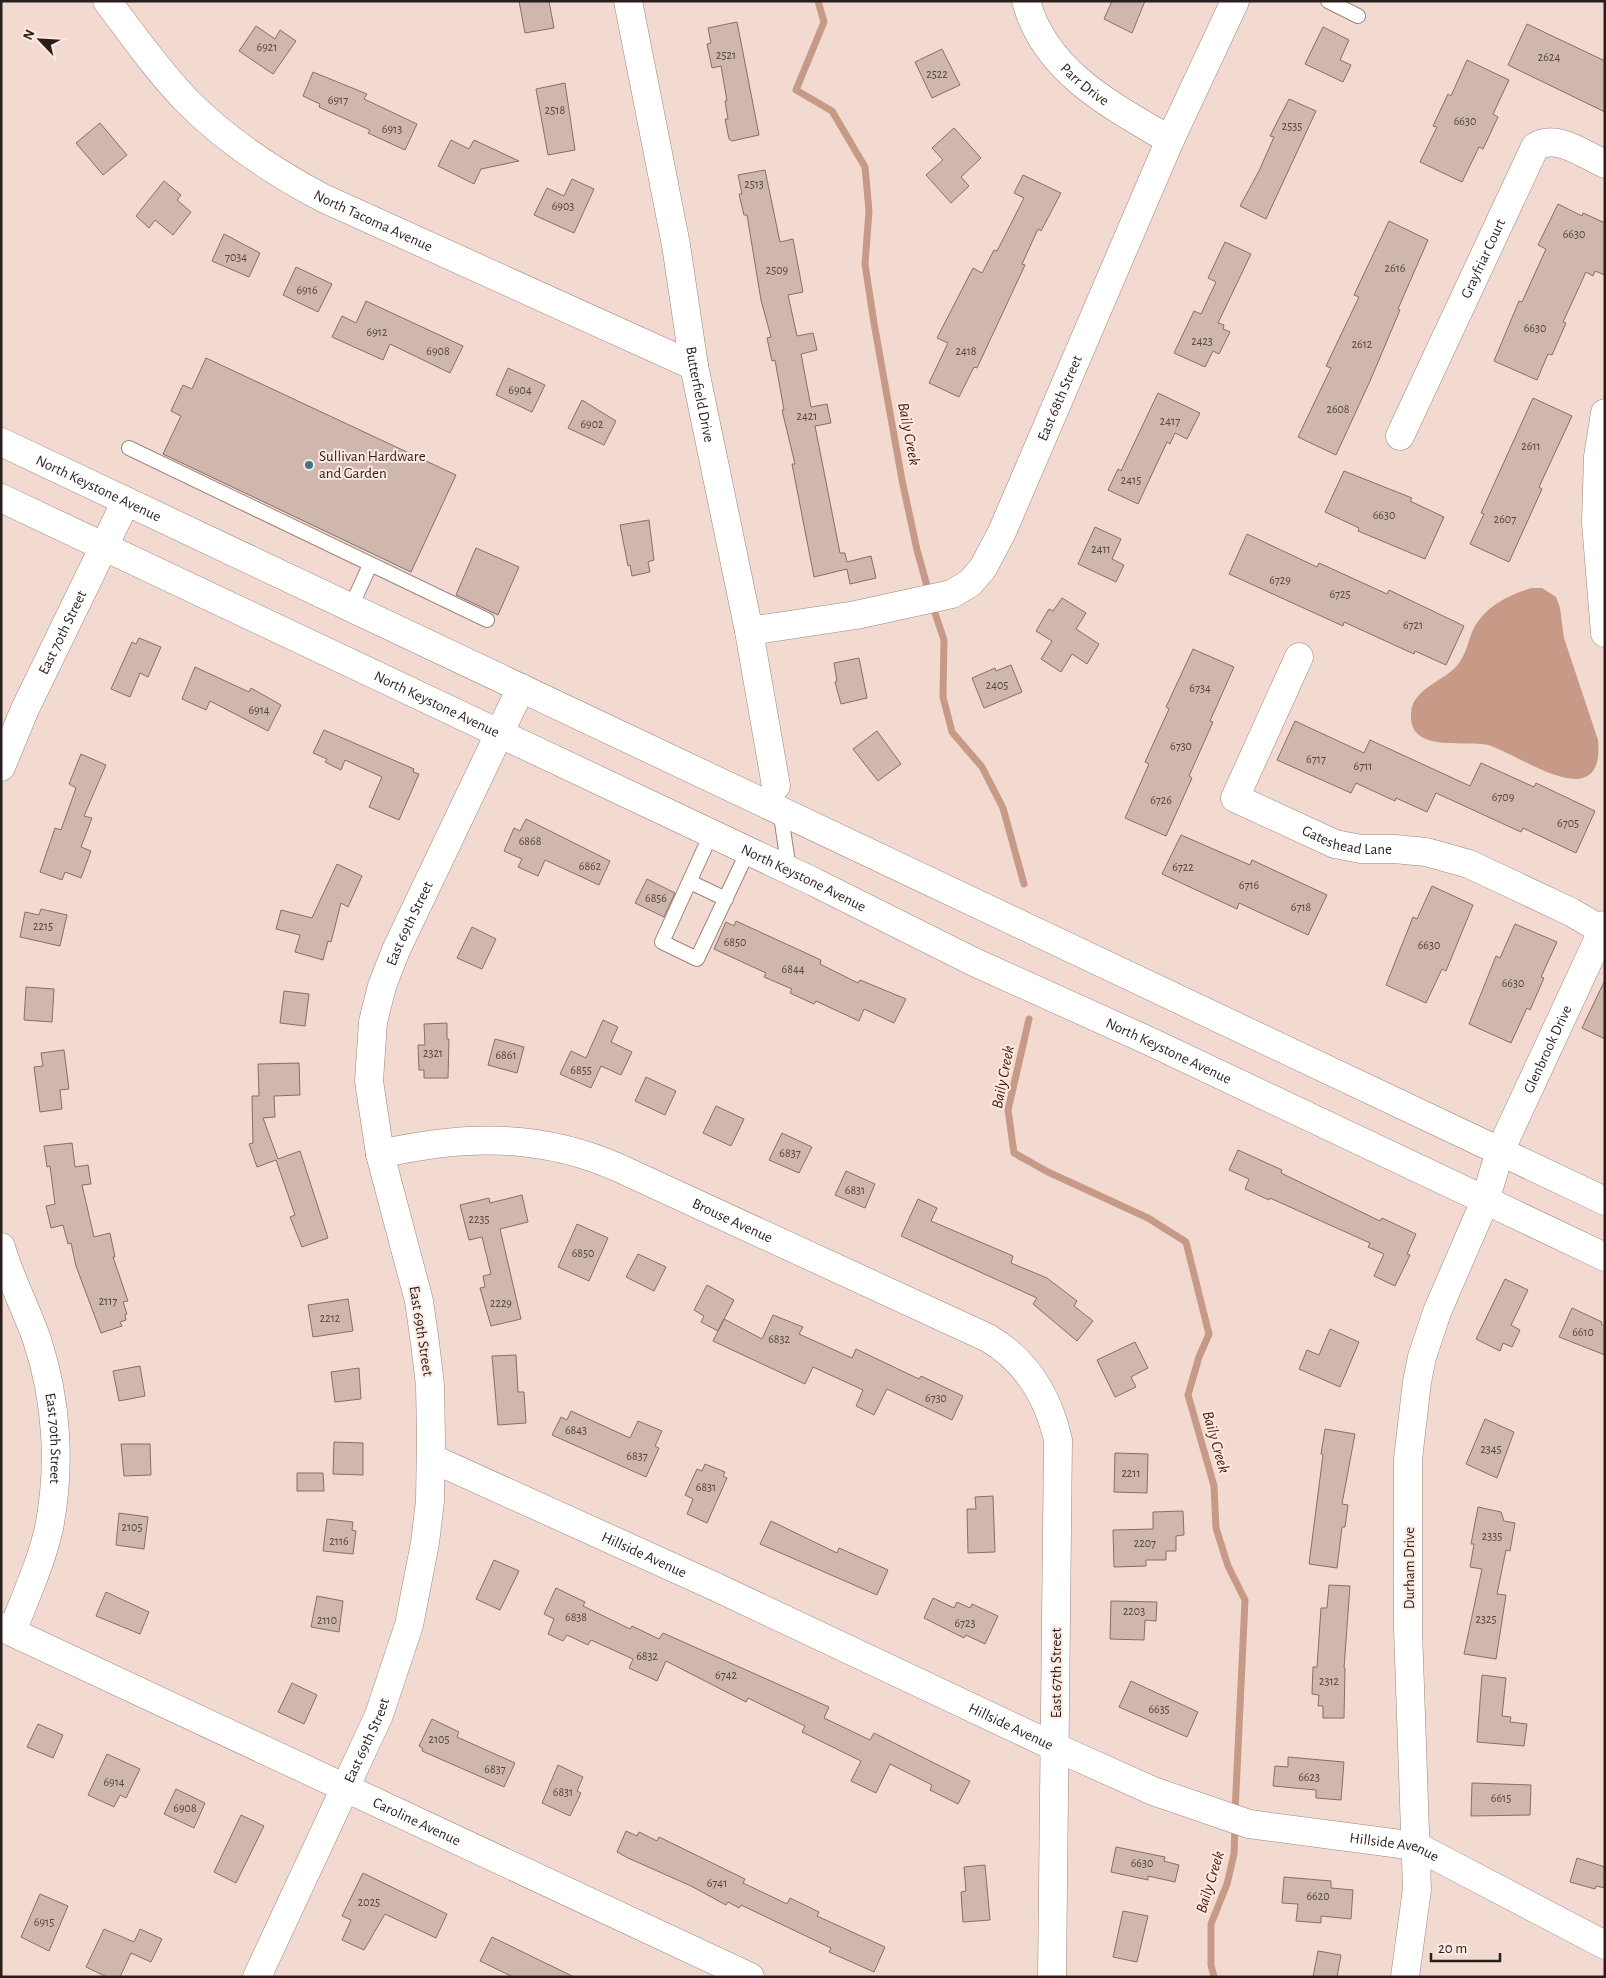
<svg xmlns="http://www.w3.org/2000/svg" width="1606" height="1978" viewBox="0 0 1606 1978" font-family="'Alegreya Sans',sans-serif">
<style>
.water{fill:#c79987}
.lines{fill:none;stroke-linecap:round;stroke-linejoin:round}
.stream{stroke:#c79987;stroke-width:7}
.building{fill:#cfb7ad;stroke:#856f66}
.lane-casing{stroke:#9c867c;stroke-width:16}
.street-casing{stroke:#9c867c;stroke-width:29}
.primary-casing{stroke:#9c867c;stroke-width:29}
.lane{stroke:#fff;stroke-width:14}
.street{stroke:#fff;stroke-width:28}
.primary{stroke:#fff;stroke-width:28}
.poi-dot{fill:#38768c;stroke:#fde9e1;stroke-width:2}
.labels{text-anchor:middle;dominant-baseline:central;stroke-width:4;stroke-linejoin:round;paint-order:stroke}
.number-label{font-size:12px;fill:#524540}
.street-label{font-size:15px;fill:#281f1c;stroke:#fde9e1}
.poi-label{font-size:15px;fill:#281f1c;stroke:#fde9e1;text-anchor:start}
.water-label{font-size:16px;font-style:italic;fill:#461a07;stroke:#fde9e1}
</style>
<rect width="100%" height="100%" fill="#f3dad1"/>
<path class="water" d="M1531 588H1542L1556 597 1560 608 1564 638 1598 740C1605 819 1521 755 1488 745 1465 739 1408 755 1411 713 1413 687 1445 682 1459 663 1466 653 1468 643 1472 632 1483 607 1507 596 1531 588Z"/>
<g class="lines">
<path class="stream" d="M818 1 824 22 796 90 832 111 865 167 869 211 865 264 874 323 902 480 917 550 929 593
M932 604 944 640 943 697 952 732 982 767 1003 808 1024 884
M1029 1019 1008 1110 1014 1153 1048 1172 1148 1218 1186 1242 1209 1334 1199 1357 1188 1395 1214 1486 1216 1528 1228 1566 1245 1600 1235 1813
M1214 1977 1211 1965V1924L1227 1884 1234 1854 1235 1826"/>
</g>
<path class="building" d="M519 1H549L554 28 525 33Z
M1112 1H1145L1132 33 1104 19Z
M737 22 759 135 732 141 729 139 725 119H728L725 101H727L721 66 712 68 707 44 711 43 708 28Z
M1527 24 1605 61V112L1508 65Z
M256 26 275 39 280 30 296 41 273 74 239 51Z
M1323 27 1349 40 1340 60 1351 65 1343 82 1305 64Z
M942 49 960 85 932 98 915 62Z
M1467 60 1509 80 1493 114 1498 117 1483 149 1479 147 1462 182 1420 162 1437 127 1433 126 1448 94 1451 96Z
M313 72 367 94 364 99 417 124 405 150 368 133 370 130 319 107 320 104 303 96Z
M565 83 575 150 548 155 536 89Z
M1289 99 1316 111 1266 219 1240 206 1259 171 1274 137 1270 136Z
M100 123 127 155 103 175 76 143Z
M954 128 981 158 961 177 969 186 951 203 926 175 943 160 932 148Z
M451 140 469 149 474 140 519 161 481 169 474 184 438 166Z
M765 170 780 242 793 239 803 292 788 295 797 336 813 333 817 350 801 354 811 407 827 404 831 423 815 426 840 553H845L847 562 871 556 876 578 850 584 847 569 814 577 792 464H795L782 410H784L775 360 772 361 767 338 771 337 761 300 747 215H744L739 194H742L738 175Z
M1023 175 1061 193 1041 231 1038 229 1022 264 1025 265 977 368 974 367 959 397 929 383 948 343 937 338 973 268 982 273 994 250 997 251 1024 198 1014 193Z
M572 179 594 189 574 233 534 215 547 188 564 196Z
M164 181 181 195 177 200 191 212 173 235 155 220 149 228 136 216Z
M1558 204 1582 216 1583 213 1605 223V275L1595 271 1593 276 1586 272 1563 322 1566 323 1552 355 1548 354 1537 380 1494 361 1519 301 1522 302 1546 249 1538 245Z
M1389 221 1428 240 1398 309 1400 310 1370 381 1336 455 1298 437 1331 368 1326 366 1359 297 1354 295Z
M224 234 260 253 249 277 212 261Z
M1225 242 1251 254 1218 323 1224 325 1223 329 1230 332 1219 354 1213 351 1205 367 1174 353 1194 311 1201 314 1216 282 1208 278Z
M296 267 332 284 318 312 283 295Z
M366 301 463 346 450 373 390 344 383 360 332 337 342 316 356 323Z
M206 358 456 475 411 572 163 454 181 416 171 411 183 385 192 389Z
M508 368 545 385 532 412 496 395Z
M1158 393 1200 413 1187 439 1175 433 1170 444 1167 442 1138 504 1108 490 1118 469 1121 471Z
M1533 398 1572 416 1539 487 1542 489 1509 562 1470 544 1484 514 1481 513Z
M582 400 616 421 604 445 568 428Z
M1344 471 1412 498 1410 501 1444 517 1425 559 1358 531 1359 528 1325 512Z
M649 520 654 560 648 562 650 572 632 576 630 565 628 566 620 525Z
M1095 527 1121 539 1112 559 1124 565 1116 582 1078 564Z
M1247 534 1317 567 1319 563 1387 594 1389 590 1464 626 1446 665 1415 651 1414 654 1344 622 1343 626 1229 574Z
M476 548 519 567 498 615 456 595Z
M1062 598 1086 613 1076 629 1099 644 1087 664 1072 654 1061 672 1041 659 1052 641 1036 631 1049 609 1053 611Z
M139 638 161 647 148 677 140 673 130 697 111 689 132 642 136 644Z
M1193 649 1234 667 1210 721 1213 722 1189 776 1192 778 1166 836 1125 818 1149 764 1145 762 1169 709 1166 707Z
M859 658 867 698 841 704 835 682 837 681 834 663Z
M1011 665 1022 692 984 708 972 678 995 668 996 671Z
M195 667 249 692 251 688 281 705 268 731 210 701 206 710 182 699Z
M1295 721 1364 753 1370 740 1470 786 1481 763 1534 787 1536 783 1595 811 1576 853 1523 828 1521 832 1436 793 1427 812 1396 798 1395 801 1356 783 1351 793 1277 760Z
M324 730 414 769 413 772 419 774 399 820 369 807 382 777 345 760 341 770 325 762 327 759 313 753Z
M877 731 901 764 878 781 853 749Z
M81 754 106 765 84 816 92 818 81 847 91 851 81 878 65 872 62 880 40 872 55 828 61 830 76 788 69 784Z
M526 819 610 861 599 885 545 860 538 876 518 867 522 859 504 851 514 828 520 831Z
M1181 835 1250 865 1252 860 1327 895 1308 935 1239 903 1237 909 1162 874Z
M337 864 362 876 348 907 341 903 331 942 328 941 323 960 295 952 300 935 276 929 281 910 312 918Z
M647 879 675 893 664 917 635 903Z
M1432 886 1473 905 1446 971 1442 969 1426 1003 1386 985 1413 917 1417 919Z
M41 909 67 915 60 946 20 937 25 912 39 915Z
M736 921 821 960 820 964 858 983 860 980 906 999 894 1023 864 1009 859 1021 816 1001 814 1004 790 993 792 989 764 977 766 973 714 949 726 922 734 926Z
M1515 924 1557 942 1541 977 1544 978 1530 1010 1527 1008 1511 1043 1469 1024 1496 956 1500 958Z
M472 927 496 939 482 969 457 958Z
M1605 980V1039L1582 1028Z
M26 987 54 989 52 1022 24 1020Z
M284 991 309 994 305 1026 280 1023Z
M603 1020 618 1027 611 1042 632 1052 621 1075 601 1066 591 1088 560 1074 571 1051 586 1058Z
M447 1023V1039H449L448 1078H424V1070H419L418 1045H425L424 1024Z
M495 1039 524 1047 517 1073 488 1065Z
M64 1050 69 1089 60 1090 62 1109 40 1112 34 1067 43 1066 41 1053Z
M299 1063 300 1095 274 1096 275 1117 263 1118 278 1159 300 1151 328 1238 302 1247 290 1217 295 1215 276 1160 257 1167 249 1144 253 1143 252 1096H259L258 1064Z
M646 1077 676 1091 665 1115 635 1101Z
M716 1106 744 1119 731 1146 703 1133Z
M782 1133 812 1147 799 1173 769 1160Z
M72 1143 75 1167 88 1165 91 1184 82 1185 94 1237 110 1233 115 1257H113L128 1301 123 1302 127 1314 125 1315 126 1320 120 1322 122 1326 101 1333 76 1266 71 1243 68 1244 63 1225 51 1228 46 1206 55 1204 50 1166 47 1167 44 1146Z
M1238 1150 1282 1170 1281 1173 1380 1221 1382 1218 1416 1234 1407 1254 1410 1255 1395 1286 1374 1276 1384 1254 1368 1247 1370 1243 1270 1198 1269 1200 1245 1189 1249 1179 1229 1170Z
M846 1171 875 1184 865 1208 835 1195Z
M522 1195 528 1222 500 1229 521 1319 491 1326 480 1288 485 1287 483 1276 491 1274 482 1237 469 1240 460 1205 489 1198 490 1203Z
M918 1199 937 1208 931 1221 1013 1256 1011 1263 1047 1278 1077 1301 1074 1306 1093 1321 1077 1341 1033 1304 1037 1298 901 1236Z
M577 1224 608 1238 589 1281 558 1267Z
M638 1254 666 1267 654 1291 626 1277Z
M1505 1279 1528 1290 1511 1325 1520 1330 1512 1347 1503 1343 1500 1351 1476 1339Z
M707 1285 734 1300 718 1331 701 1322 704 1316 694 1310Z
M348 1299 353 1331 313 1337 308 1305Z
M1572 1308 1602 1322 1601 1324 1605 1326V1355L1559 1337Z
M773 1315 803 1327 799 1334 852 1358 856 1349 919 1379 921 1376 963 1396 952 1420 887 1389 874 1415 856 1406 863 1390 813 1367 805 1384 713 1341 724 1319 762 1339Z
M1330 1329 1359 1342 1340 1387 1299 1369 1307 1350 1319 1355Z
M1135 1342 1148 1368 1131 1377 1136 1387 1115 1397 1097 1360Z
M516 1355 518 1392H524L526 1423 498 1425 492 1356Z
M140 1366 145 1396 119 1401 113 1371Z
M359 1368 361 1399 335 1402 331 1372Z
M571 1411 630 1438 638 1421 662 1431 655 1446 659 1448 646 1477 552 1435 561 1417 567 1420Z
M1485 1419 1514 1432 1497 1478 1466 1464Z
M1325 1429 1355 1434 1342 1504 1348 1505 1345 1527H1342L1337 1568 1309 1564 1323 1455 1321 1454Z
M334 1442 363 1443V1475L333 1474Z
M121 1444H150L151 1475 124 1476Z
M1115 1453 1148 1454 1147 1493 1114 1492Z
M705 1464 725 1472 723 1476 727 1478 707 1523 687 1514 693 1499 685 1495 697 1469 702 1471Z
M297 1473H323L324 1491H297Z
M993 1496 995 1552 968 1553 967 1509H976L975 1497Z
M1478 1507 1501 1512 1504 1521 1515 1523 1510 1551 1506 1550 1497 1594 1506 1595 1496 1659 1464 1654 1482 1569 1470 1567 1474 1544H1471Z
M1183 1511 1184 1535 1176 1536V1551H1166V1560H1146V1566L1114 1567 1113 1530 1153 1529V1512Z
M119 1513 148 1517 144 1549 116 1545Z
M327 1519 353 1522 352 1530 356 1531 353 1554 323 1551Z
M771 1521 837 1553 839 1548 888 1570 877 1595 760 1544Z
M494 1560 519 1571 500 1610 476 1599Z
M1329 1585 1350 1586 1344 1668H1345L1344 1718H1323V1706H1318L1319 1695 1312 1694 1313 1667H1317L1321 1608H1327Z
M556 1588 585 1602 583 1606 630 1629 632 1626 659 1639 663 1633 809 1698 829 1707 824 1718 870 1740 874 1733 970 1781 958 1804 930 1790 932 1785 890 1764 876 1793 851 1781 861 1761 802 1732 805 1726 748 1698 746 1702 666 1661 657 1681 629 1668 633 1659 591 1640 588 1645 567 1635 563 1641 548 1634 554 1619 544 1614Z
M106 1592 149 1612 140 1634 96 1616Z
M317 1596 343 1601 339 1632 311 1627Z
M933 1598 954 1608 957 1602 970 1608 972 1604 998 1616 985 1644 966 1635 964 1638 924 1618Z
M1111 1601 1157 1602 1156 1621 1145 1620 1144 1640 1110 1639Z
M1482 1675 1506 1678 1502 1716 1511 1717 1510 1722 1527 1724 1524 1746 1477 1742Z
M1131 1681 1198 1712 1187 1737 1119 1707Z
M292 1683 317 1695 304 1724 278 1712Z
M432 1719 459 1732 457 1737 515 1763 504 1787 422 1751 423 1749 419 1746Z
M38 1724 63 1735 53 1758 27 1747Z
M107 1754 140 1769 126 1798 120 1795 114 1807 88 1795Z
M1288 1757 1344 1762 1341 1800 1316 1798V1790L1273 1786 1275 1766 1288 1767Z
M558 1765 583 1777 577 1791 581 1793 570 1816 542 1803Z
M1472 1783 1531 1785 1530 1815 1471 1816Z
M176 1789 205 1803 194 1828 164 1814Z
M241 1815 264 1826 236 1883 214 1872Z
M626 1831 637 1836 639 1832 657 1841 659 1837 745 1879 743 1883 787 1904 790 1898 819 1912 817 1916 885 1947 874 1972 829 1952 831 1948 741 1905 739 1908 728 1902 726 1905 691 1886 628 1858 617 1852Z
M1116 1847 1165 1857 1164 1861 1179 1865 1175 1882 1148 1876V1880L1111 1872Z
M1577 1858 1605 1867V1888L1596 1886 1595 1889 1570 1882Z
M985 1865 990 1920 963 1922 961 1892 966 1891 964 1867Z
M363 1873 447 1914 436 1938 385 1914 364 1950 342 1940 351 1920 342 1916Z
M1284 1877 1331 1881V1888L1353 1890 1351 1919 1321 1916V1923L1296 1921 1298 1904 1282 1903Z
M40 1894 68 1906 49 1951 21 1937Z
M1123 1911 1148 1916 1137 1962 1113 1957Z
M104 1929 134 1942 140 1929 162 1939 151 1962 131 1953 120 1977H107L86 1967Z
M492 1937 574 1977H513L480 1961Z
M1318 1951 1341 1955 1337 1977H1313Z"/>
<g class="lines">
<defs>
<path id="lane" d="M1328 1 1358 16
M129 448 487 620
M351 607 370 565
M780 809 789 870
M711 834 662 942 697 959 748 851
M690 882 726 899"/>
<g id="street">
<path id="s1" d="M107 1C132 34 157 70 186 100 226 141 272 171 323 198L694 366"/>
<path id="s2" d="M628 1 676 245 694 366 749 631 776 786"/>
<path id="s3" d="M1026 1C1045 72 1112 106 1170 140"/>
<path d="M1605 413 1598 457 1596 523 1605 633"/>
<path id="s4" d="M1400 436 1535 147C1556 133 1583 154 1605 164"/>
<path id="s5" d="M749 631 856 615 952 594 970 583 983 568 1002 532 1170 140 1235 1"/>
<path id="s6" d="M1299 657 1235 798 1335 844 1361 849H1394L1426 852 1469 864 1571 912 1605 932"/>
<path id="s7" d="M1 767 25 709 126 501"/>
<path id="s8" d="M380 1154C464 1135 539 1133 619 1168L988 1338C1027 1361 1048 1396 1058 1440L1052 1977"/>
<path id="s9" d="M1 1247C10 1279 26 1308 37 1340 57 1400 61 1466 49 1528 41 1564 25 1597 12 1632"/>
<path id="s10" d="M431 1458 716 1587 1055 1747 1153 1791 1249 1824 1416 1846 1605 1945"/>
<path id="s11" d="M1 1627 750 1977"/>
<path id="s12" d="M257 1977 379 1715 409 1625 425 1543 430 1501 431 1437 430 1385 425 1343 419 1301 380 1154 369 1081 373 1022 382 986 396 950 521 688"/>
<path id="s13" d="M1405 1977 1417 1889 1408 1629V1459L1417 1382 1422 1357 1437 1312 1485 1201 1500 1151 1605 925"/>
</g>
<g id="primary">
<path id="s14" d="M1 442 1605 1201"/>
<path id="s15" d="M1 498 814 882 974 962 1149 1041 1605 1257"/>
</g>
</defs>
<use href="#lane" class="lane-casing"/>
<use href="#street" class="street-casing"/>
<use href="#primary" class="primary-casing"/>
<use href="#lane" class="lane"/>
<use href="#street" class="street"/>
<use href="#primary" class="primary"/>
</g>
<circle class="poi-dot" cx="309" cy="465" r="5"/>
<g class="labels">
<g class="number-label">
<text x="267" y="47">6921</text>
<text x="726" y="55">2521</text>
<text x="1549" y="57">2624</text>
<text x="937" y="74">2522</text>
<text x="338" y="100">6917</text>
<text x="555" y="110">2518</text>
<text x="1465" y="121">6630</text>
<text x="1292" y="126">2535</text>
<text x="392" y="129">6913</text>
<text x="754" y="184">2513</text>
<text x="563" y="206">6903</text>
<text x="1574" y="234">6630</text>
<text x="236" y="257">7034</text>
<text x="1395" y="268">2616</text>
<text x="777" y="270">2509</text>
<text x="307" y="290">6916</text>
<text x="1535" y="328">6630</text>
<text x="377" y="332">6912</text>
<text x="1202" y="341">2423</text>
<text x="1362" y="344">2612</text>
<text x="438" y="351">6908</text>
<text x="966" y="351">2418</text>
<text x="520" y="390">6904</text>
<text x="1338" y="409">2608</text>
<text x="807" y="416">2421</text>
<text x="1170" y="421">2417</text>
<text x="592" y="424">6902</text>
<text x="1531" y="446">2611</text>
<text x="1131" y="480">2415</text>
<text x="1384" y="515">6630</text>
<text x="1505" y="519">2607</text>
<text x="1101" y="549">2411</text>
<text x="1280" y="580">6729</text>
<text x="1340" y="594">6725</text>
<text x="1413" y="625">6721</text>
<text x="997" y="685">2405</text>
<text x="1200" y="688">6734</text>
<text x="259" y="710">6914</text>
<text x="1181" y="746">6730</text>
<text x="1316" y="759">6717</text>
<text x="1363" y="766">6711</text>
<text x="1503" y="797">6709</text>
<text x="1161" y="800">6726</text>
<text x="1568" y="823">6705</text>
<text x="530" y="841">6868</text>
<text x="590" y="866">6862</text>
<text x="1183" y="867">6722</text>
<text x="1249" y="885">6716</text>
<text x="656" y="898">6856</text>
<text x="1301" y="907">6718</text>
<text x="43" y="926">2215</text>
<text x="735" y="942">6850</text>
<text x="1429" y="945">6630</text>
<text x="793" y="969">6844</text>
<text x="1513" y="983">6630</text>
<text x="433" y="1053">2321</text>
<text x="506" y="1055">6861</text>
<text x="581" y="1070">6855</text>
<text x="790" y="1153">6837</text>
<text x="855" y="1190">6831</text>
<text x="479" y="1219">2235</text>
<text x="583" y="1253">6850</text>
<text x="108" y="1301">2117</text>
<text x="501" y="1303">2229</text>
<text x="330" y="1318">2212</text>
<text x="1583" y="1332">6610</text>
<text x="779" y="1339">6832</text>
<text x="936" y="1398">6730</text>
<text x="576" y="1430">6843</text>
<text x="1491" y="1449">2345</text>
<text x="637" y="1456">6837</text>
<text x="1131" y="1473">2211</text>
<text x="706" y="1487">6831</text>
<text x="132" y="1527">2105</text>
<text x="1492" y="1536">2335</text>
<text x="339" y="1541">2116</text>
<text x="1145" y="1543">2207</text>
<text x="1134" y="1611">2203</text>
<text x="576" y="1617">6838</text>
<text x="1486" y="1619">2325</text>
<text x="327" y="1620">2110</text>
<text x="965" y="1623">6723</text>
<text x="647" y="1656">6832</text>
<text x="726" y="1675">6742</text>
<text x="1329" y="1681">2312</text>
<text x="1159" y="1709">6635</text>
<text x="439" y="1739">2105</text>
<text x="495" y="1769">6837</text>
<text x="1309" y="1777">6623</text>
<text x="114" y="1782">6914</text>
<text x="563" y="1792">6831</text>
<text x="1501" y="1798">6615</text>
<text x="185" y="1808">6908</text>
<text x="1142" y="1863">6630</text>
<text x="717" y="1883">6741</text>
<text x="1318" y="1896">6620</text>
<text x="369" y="1902">2025</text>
<text x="44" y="1922">6915</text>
</g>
<g class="street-label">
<text stroke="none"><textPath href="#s3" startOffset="104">Parr Drive</textPath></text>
<text stroke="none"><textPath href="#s1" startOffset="351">North Tacoma Avenue</textPath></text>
<text stroke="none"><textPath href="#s4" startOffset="196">Grayfriar Court</textPath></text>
<text stroke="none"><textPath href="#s2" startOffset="400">Butterfield Drive</textPath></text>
<text stroke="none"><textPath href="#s5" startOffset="434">East 68th Street</textPath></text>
<text stroke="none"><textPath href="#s14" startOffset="108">North Keystone Avenue</textPath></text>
<text stroke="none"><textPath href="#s7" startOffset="148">East 70th Street</textPath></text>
<text stroke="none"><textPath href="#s15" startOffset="482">North Keystone Avenue</textPath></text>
<text stroke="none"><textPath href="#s6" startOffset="276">Gateshead Lane</textPath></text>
<text stroke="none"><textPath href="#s15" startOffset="888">North Keystone Avenue</textPath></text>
<text stroke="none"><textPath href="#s12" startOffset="1101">East 69th Street</textPath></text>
<text stroke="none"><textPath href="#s13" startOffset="955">Glenbrook Drive</textPath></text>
<text stroke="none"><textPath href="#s15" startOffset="1292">North Keystone Avenue</textPath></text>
<text stroke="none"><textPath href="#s8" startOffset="369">Brouse Avenue</textPath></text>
<text transform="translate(421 1331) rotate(81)">East 69th Street</text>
<text stroke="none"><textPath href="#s9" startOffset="200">East 70th Street</textPath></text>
<text stroke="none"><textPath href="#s10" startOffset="234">Hillside Avenue</textPath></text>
<text transform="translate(1409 1568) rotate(-90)">Durham Drive</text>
<text transform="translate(1056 1673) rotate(-90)">East 67th Street</text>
<text stroke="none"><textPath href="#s10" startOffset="639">Hillside Avenue</textPath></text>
<text stroke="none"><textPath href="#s12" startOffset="261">East 69th Street</textPath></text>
<text stroke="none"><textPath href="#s11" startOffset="459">Caroline Avenue</textPath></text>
<text stroke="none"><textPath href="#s10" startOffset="1044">Hillside Avenue</textPath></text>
</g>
<g class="poi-label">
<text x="319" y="456">Sullivan Hardware<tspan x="319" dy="17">and Garden</tspan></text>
</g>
<g class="water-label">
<text transform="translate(909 434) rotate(79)">Baily Creek</text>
<text transform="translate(1003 1077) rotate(-79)">Baily Creek</text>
<text transform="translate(1216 1442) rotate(74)">Baily Creek</text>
<text transform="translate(1210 1882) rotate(-73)">Baily Creek</text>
</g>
</g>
<rect width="1606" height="1978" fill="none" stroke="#281f1c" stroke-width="5"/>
<g transform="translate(40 40) rotate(295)" stroke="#fde9e1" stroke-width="4" paint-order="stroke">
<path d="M0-4L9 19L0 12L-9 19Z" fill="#281f1c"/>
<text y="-8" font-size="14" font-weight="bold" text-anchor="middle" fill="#281f1c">N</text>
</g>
<path d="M1431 1953v8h69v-8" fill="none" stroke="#281f1c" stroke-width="2.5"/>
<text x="1438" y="1953" font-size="15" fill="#281f1c" stroke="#fde9e1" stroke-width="4" paint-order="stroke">20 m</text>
</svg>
